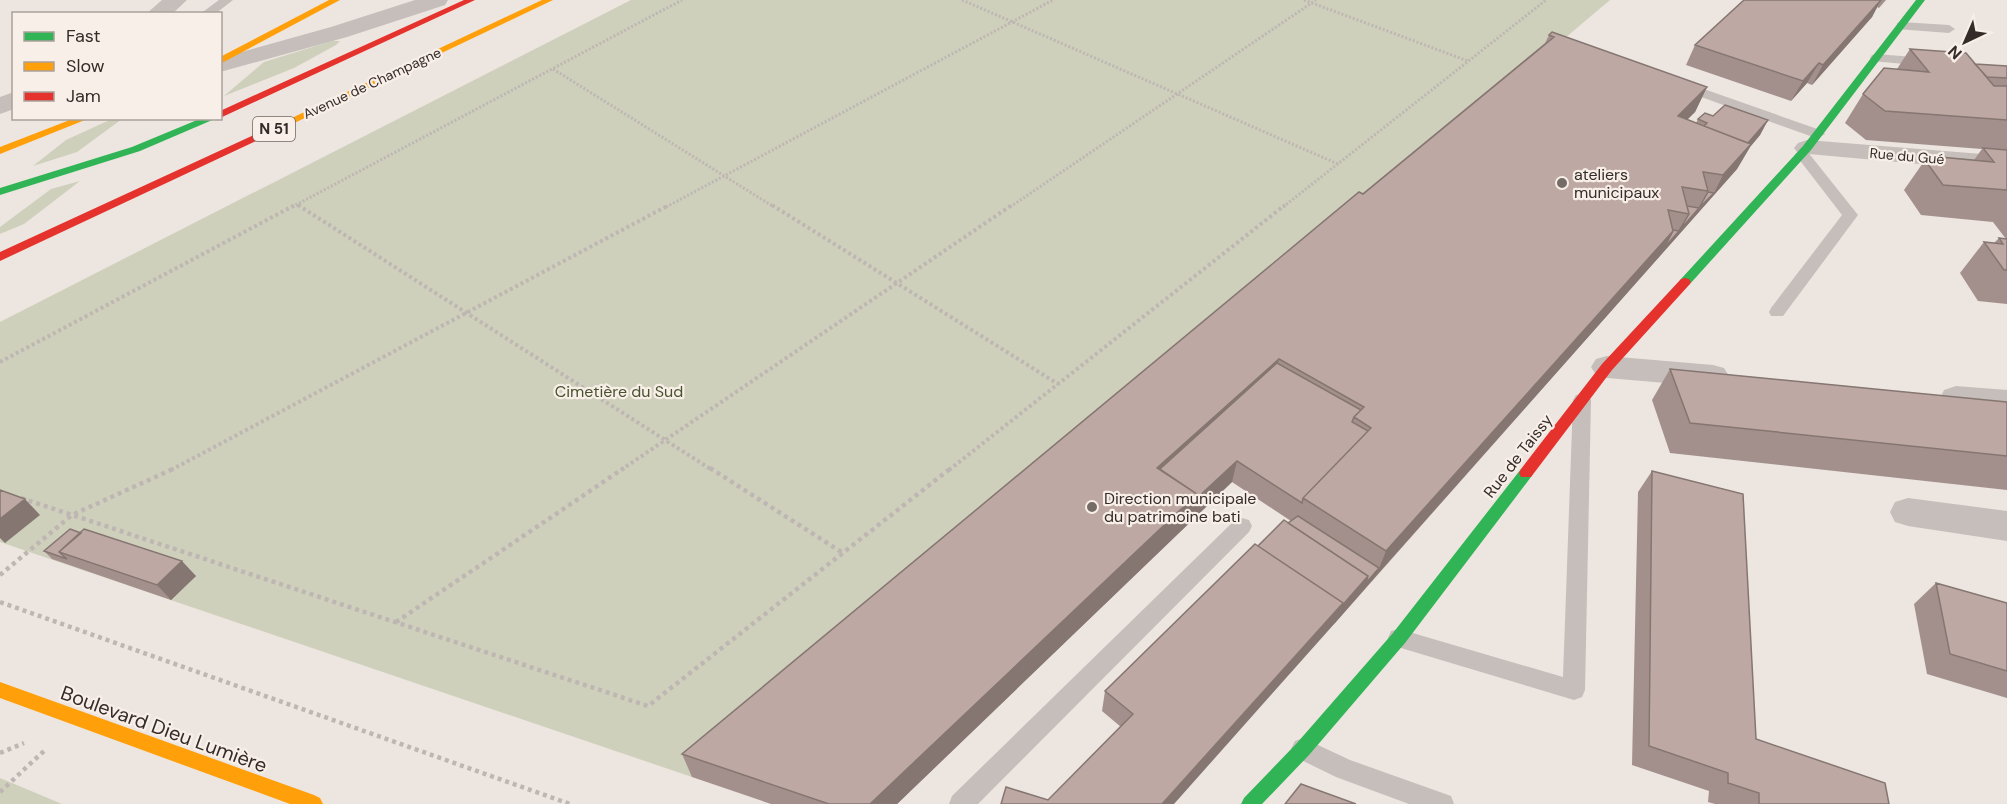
<svg xmlns="http://www.w3.org/2000/svg" width="2007" height="804" viewBox="0 0 2007 804" font-family="'DM Sans',sans-serif">
<style>
.green{fill:#cfd0bb}
.lines{fill:none;stroke-linecap:round;stroke-linejoin:round}
.path-far2{stroke:#beb6b2;stroke-width:3;stroke-dasharray:2 2;stroke-linecap:butt}
.path-far1{stroke:#beb6b2;stroke-width:4;stroke-dasharray:3 3;stroke-linecap:butt}
.path{stroke:#beb6b2;stroke-width:4.5;stroke-dasharray:4 4;stroke-linecap:butt}
.lane{fill:#c5beba;fill-rule:evenodd}
.street{fill:#c5beba;fill-rule:evenodd}
.fast{fill:#30b455;fill-rule:evenodd}
.slow{fill:#ff9f0a;fill-rule:evenodd}
.jam{fill:#e5322d;fill-rule:evenodd}
.wall{fill:#a3908c}
.shaded-wall{fill:#857672}
.building{fill:#bea8a3;stroke:#857672;stroke-width:1.5}
.poi-dot{fill:#756c68;stroke:#f8efe8;stroke-width:2}
.labels{text-anchor:middle;dominant-baseline:central;stroke-width:4.5;stroke-linejoin:round;paint-order:stroke}
.far-street-label{font-size:14px;fill:#352b28;stroke:#f8efe8}
.shield{fill:#f8efe8;stroke:#706662;stroke-width:1.5}
.shield-label{font-size:15px;font-weight:bold;fill:#352b28}
.poi-label{font-size:16px;fill:#352b28;stroke:#f8efe8;text-anchor:start}
.park-label{font-size:16px;fill:#49522e;stroke:#f8efe8}
.street-label{font-size:16px;fill:#352b28;stroke:#f8efe8}
.near-street-label{font-size:20px;fill:#352b28;stroke:#f8efe8}
</style>
<rect width="100%" height="100%" fill="#ece5e0"/>
<path class="green" d="M631 0H1610L692 777 0 542V322Z
M332 41H340L336 45 294 68 224 96 264 62Z
M114 118 122 119 77 152 33 166 66 140Z
M80 181 24 224 0 234V227L51 189Z
M0 778 62 804H0Z"/>
<g class="lines">
<path class="path-far2" d="M962 0 1338 164
M1304 0 1468 61
M553 69 774 207
M297 205 300 207
M292 207 682 0
M666 207 1053 0
M1010 207 1316 0
M1283 207 1546 0"/>
<path class="path-far1" d="M298 205 712 470
M772 205 1058 384
M0 362 295 205
M171 470 669 205
M621 470 1012 205
M949 470 1285 205"/>
<path class="path" d="M710 468 843 553
M21 498 648 706 951 468
M0 575 72 515 175 468
M0 602 570 804
M396 622 624 468
M0 753 24 743
M0 792 45 750"/>
<path class="lane" d="M219 0H233L215 14H200Z
M1901 22 1949 25 1955 29 1949 33 1897 29V23Z
M1876 54 1926 58 1932 62 1926 66 1872 61 1870 58 1872 55Z
M1681 81 1823 131 1825 134 1818 138 1813 137 1676 88 1674 85Z
M1802 150 1807 151 1858 215 1783 316H1771L1769 312 1771 308 1842 215 1795 154Z
M1582 394 1588 395 1591 400 1585 690 1582 697 1574 700 1391 645 1388 638 1391 631 1399 629 1563 677 1573 400 1576 395Z
M1242 518 1249 520 1252 526 1249 532 978 804H949L952 796 1235 520Z
M1303 738 1350 760 1451 796 1454 804H1409L1336 777 1295 757 1291 749 1295 741Z"/>
<path class="street" d="M162 0H187L172 14H146Z
M415 0H448L445 5 347 37 220 72V58L331 27Z
M14 92V109L0 114V97Z
M1807 140 2007 156V172L1798 153 1794 148 1798 143Z
M1607 356 1713 365 1724 368 1729 376 1724 384 1713 387 1607 378 1596 375 1591 367 1596 359Z
M1956 386 2007 390V414L1956 410 1944 406 1940 398 1944 390Z
M1908 498 2007 511V541L1908 526 1895 522 1890 512 1895 502Z"/>
<path class="fast" d="M1916 0H1925L1811 150 1689 285H1681L1679 282 1681 279 1803 146Z
M202 118H217L140 151 0 195V188L132 147Z
M1526 468 1531 469 1533 473 1531 477 1405 643 1309 755 1262 804H1241L1244 798 1297 743 1393 633 1521 469Z"/>
<path class="slow" d="M329 0H340L220 64V57Z
M542 0H553L288 126 284 127 279 124Z
M75 118H90L0 154V147Z
M0 682 314 795 320 798 323 804H290L0 698Z"/>
<path class="jam" d="M464 0H475L220 118V111Z
M284 121 289 124 288 126 0 261V252Z
M1685 278 1689 279 1691 282 1689 285 1612 370 1531 477H1521L1519 473 1521 469 1602 364 1681 279Z"/>
</g>
<path class="wall" d="M1744 0H1886L1879 8 1877 7 1872 17 1812 85 1807 83 1791 101 1686 65 1695 45Z
M1549 35 1707 87 1695 112 1687 120 1696 123 1698 119 1713 116 1768 120 1760 135 1750 147 1737 169 1335 623 1048 800 1121 727 1102 711 1105 691 1258 546 1291 521 1232 482 897 804H771L692 777 682 754 1545 43Z
M1910 49 1975 64 2007 66V304L1978 301 1960 273 1984 242 1994 243 1999 238 2006 239 1993 222 1921 215 1904 190 1925 160 1937 161 1939 157 1974 160 1982 149 1866 140 1845 123 1863 94 1897 69Z
M1670 369 2007 402V490L1670 453 1652 400Z
M1652 471 1756 739 1889 804H1715L1708 802 1709 791 1632 765 1638 492Z
M70 529 196 576 171 600 52 559 44 551Z
M1936 583 2007 603V698L1927 674 1914 604Z"/>
<path class="shaded-wall" d="M1881 0 1872 17 1812 85 1823 65Z
M1819 63 1807 83 1791 101 1803 81Z
M1707 87 1695 112 1665 141 1678 116Z
M1768 120 1760 135 1750 147 1737 169 1675 239 1679 231 1714 193 1723 175 1740 152Z
M1673 231H1679L1675 239 1376 576 1386 551Z
M1279 359 1272 385 1156 472 1157 468Z
M1237 461 1232 482 897 804H870L1197 494Z
M25 499 40 515 5 543 0 538V519Z
M182 561 196 576 171 600 157 585Z
M1379 568 1376 576 1335 623 1340 608 1368 576Z
M1343 603 1335 623 1174 804H1162Z"/>
<path class="building" d="M1744 0H1881L1823 65 1819 63 1803 81 1695 45Z
M1552 32 1707 87 1678 116 1751 144 1723 175 1703 172 1708 191 1682 187 1689 214 1668 210 1673 231 1386 551 1303 498 1371 428 1354 417 1364 407 1279 359 1157 468 1197 494 870 804H829L682 754 1359 192 1363 194 1554 37 1549 35Z
M1910 49 1966 53 1994 86H2007V120L1885 111 1863 94 1884 68 1929 72Z
M1975 64 2007 66V78L1987 77Z
M1725 105 1768 120 1748 143 1704 126 1707 123 1698 119 1705 113 1713 116Z
M1983 148 2007 150V190L1943 185 1925 160 1942 161 1939 157 1994 162Z
M1708 192 1714 193 1699 208Z
M1687 206 1699 208 1679 231 1689 214Z
M1673 230 1679 231 1664 248 1673 231Z
M1999 238 2007 239V270H2004L1984 242 2003 244Z
M1277 363 1361 410 1354 417 1352 422 1368 431 1303 498 1302 503 1237 461 1196 499 1197 494 1160 469Z
M1670 369 2007 402V456L1690 423Z
M1652 471 1743 494 1756 739 1885 783 1889 804H1760L1759 803V793L1728 783V773L1649 746Z
M0 490 25 499 0 519Z
M1298 516 1379 568 1366 583 1368 576 1288 523Z
M1284 520 1368 576 1340 608 1343 603 1258 546Z
M70 529 81 533 59 552 67 559 44 551Z
M84 529 182 561 157 585 59 552Z
M1255 544 1343 603 1162 804H1001L1006 787 1048 800 1133 714 1105 691Z
M1936 583 2007 603V671L1950 654Z
M1301 784 1356 804H1285Z"/>
<g class="poi-dot">
<circle cx="1562" cy="183" r="6"/>
<circle cx="1092" cy="507" r="6"/>
</g>
<g class="labels">
<g class="far-street-label">
<text transform="translate(372 83) rotate(-25)">Avenue de Champagne</text>
<text transform="translate(1907 156) rotate(5)">Rue du Gué</text>
</g>
<rect class="shield" x="253" y="117" width="42" height="24" rx="4.5"/>
<g class="shield-label">
<text x="274" y="129">N 51</text>
</g>
<g class="poi-label">
<text x="1574" y="174">ateliers<tspan x="1574" dy="18">municipaux</tspan></text>
<text x="1104" y="498">Direction municipale<tspan x="1104" dy="18">du patrimoine bati</tspan></text>
</g>
<g class="park-label">
<text x="619" y="391">Cimetière du Sud</text>
</g>
<g class="street-label">
<text transform="translate(1518 456) rotate(-52)">Rue de Taissy</text>
</g>
<g class="near-street-label">
<text transform="translate(164 729) rotate(20)">Boulevard Dieu Lumière</text>
</g>
</g>
<rect x="12" y="12" width="210" height="108" fill="#f8efe8" stroke="#aaa19b" stroke-width="1.5"/>
<rect x="24" y="32" width="30" height="9" fill="#30b455" stroke="#aaa19b" stroke-width="1.5"/>
<text x="66" y="42" font-size="18" fill="#352b28">Fast</text>
<rect x="24" y="62" width="30" height="9" fill="#ff9f0a" stroke="#aaa19b" stroke-width="1.5"/>
<text x="66" y="72" font-size="18" fill="#352b28">Slow</text>
<rect x="24" y="92" width="30" height="9" fill="#e5322d" stroke="#aaa19b" stroke-width="1.5"/>
<text x="66" y="102" font-size="18" fill="#352b28">Jam</text>
<g transform="translate(1965 42) rotate(224)" stroke="#f8efe8" stroke-width="4.5" paint-order="stroke">
<path d="M0-4.5L10 22L0 15L-10 22Z" fill="#352b28"/>
<text y="-9" font-size="16" font-weight="bold" text-anchor="middle" fill="#352b28">N</text>
</g>
</svg>
